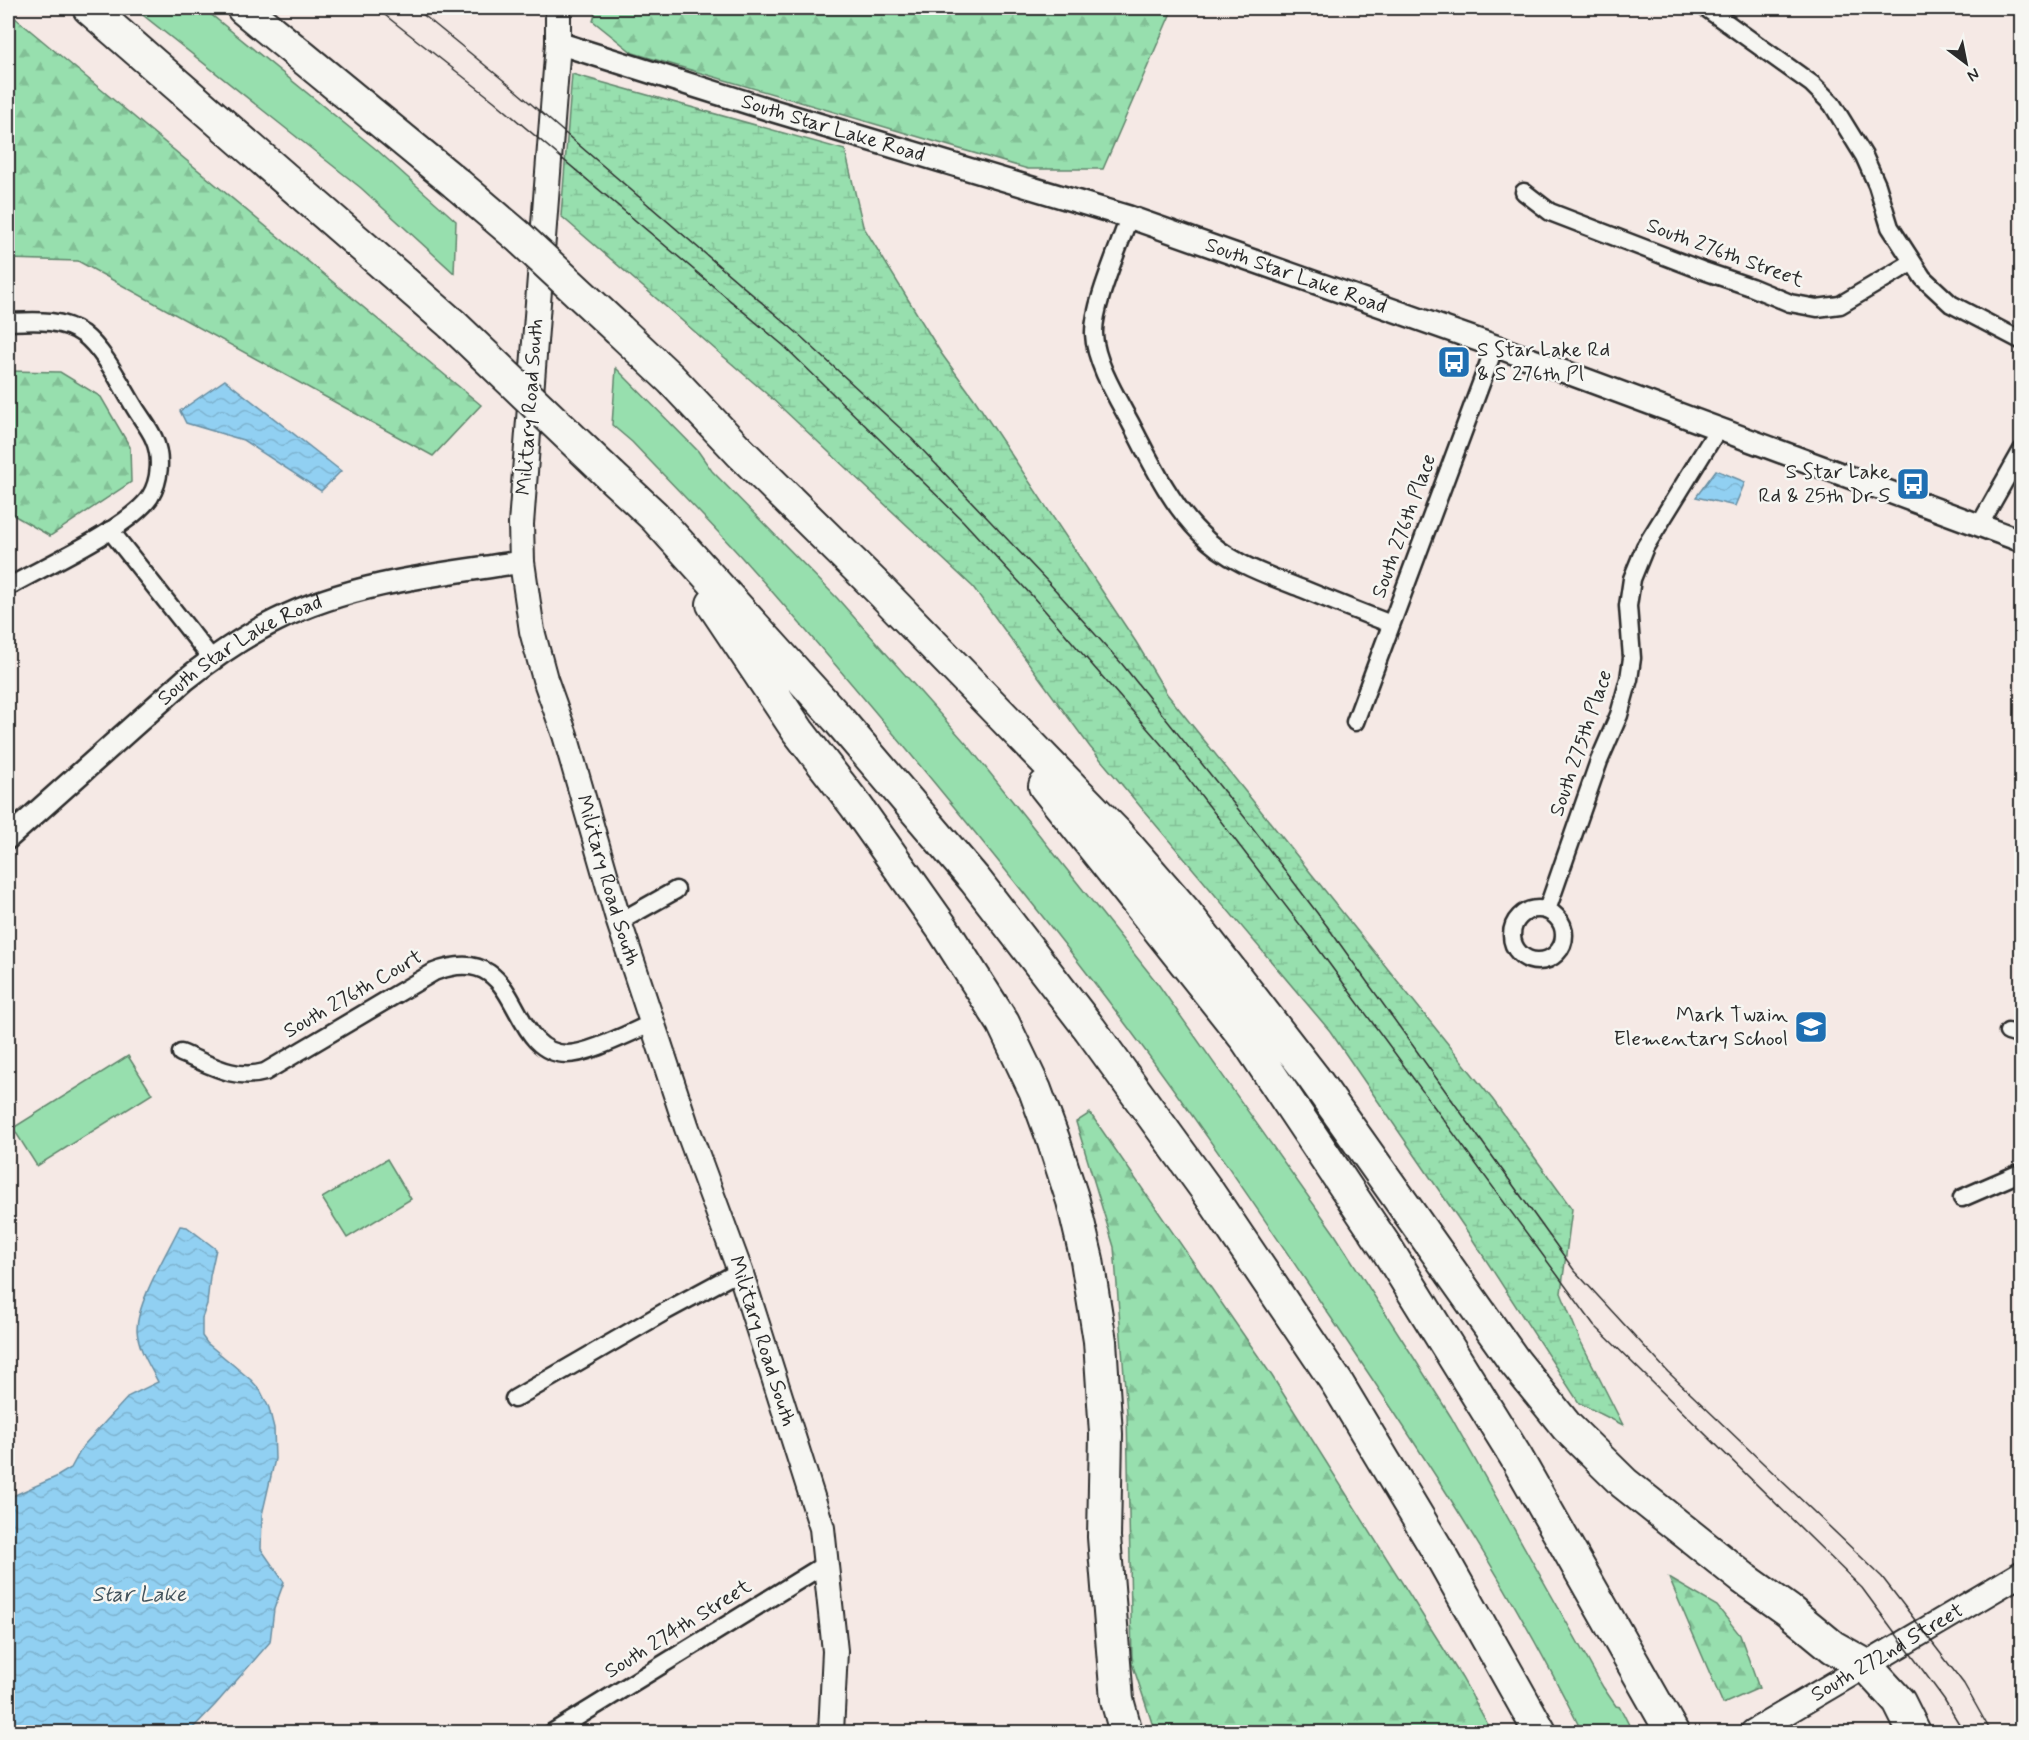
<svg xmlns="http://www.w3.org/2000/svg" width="2029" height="1740" viewBox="0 0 2029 1740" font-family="Mynerve,sans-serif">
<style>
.green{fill:#97dfae;stroke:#61856c;stroke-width:1.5}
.forest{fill:url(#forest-firs);stroke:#61856c;stroke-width:1.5}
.wetland{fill:url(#wetland-marsh);stroke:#61856c;stroke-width:1.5}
.water{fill:url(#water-waves);stroke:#688ea2;stroke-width:1.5}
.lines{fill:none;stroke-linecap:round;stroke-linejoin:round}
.minor-casing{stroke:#2b2b2b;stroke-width:21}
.tertiary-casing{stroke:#2b2b2b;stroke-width:26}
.secondary-casing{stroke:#2b2b2b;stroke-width:28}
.motorway-casing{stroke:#2b2b2b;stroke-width:36}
.minor{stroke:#f6f6f2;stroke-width:16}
.tertiary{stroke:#f6f6f2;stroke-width:21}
.secondary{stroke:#f6f6f2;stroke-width:24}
.motorway{stroke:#f6f6f2;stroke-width:32}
.tram{stroke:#2b2b2b;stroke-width:1.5}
.motorway-bridge-casing{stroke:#2b2b2b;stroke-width:36;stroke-linecap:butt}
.motorway-bridge{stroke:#f6f6f2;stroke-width:32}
.labels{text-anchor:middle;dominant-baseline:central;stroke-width:5;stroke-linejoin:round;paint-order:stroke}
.street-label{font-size:21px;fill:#2b2b2b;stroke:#f6f6f2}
.poi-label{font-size:21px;fill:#2b2b2b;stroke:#f6f6f2;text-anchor:end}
.water-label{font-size:22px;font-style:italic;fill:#44545d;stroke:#f6f6f2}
</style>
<defs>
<pattern id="forest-firs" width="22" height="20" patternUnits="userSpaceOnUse" patternTransform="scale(1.5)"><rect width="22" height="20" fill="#97dfae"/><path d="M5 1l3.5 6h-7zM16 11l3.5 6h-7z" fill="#82c096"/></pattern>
<pattern id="wetland-marsh" width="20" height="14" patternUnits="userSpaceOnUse" patternTransform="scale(1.5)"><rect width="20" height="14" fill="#97dfae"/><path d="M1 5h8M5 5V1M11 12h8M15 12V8" fill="none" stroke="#82c096"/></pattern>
<pattern id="water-waves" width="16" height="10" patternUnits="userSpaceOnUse" patternTransform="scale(1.5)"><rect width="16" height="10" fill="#91d0f2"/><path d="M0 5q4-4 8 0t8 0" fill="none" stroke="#7db3d0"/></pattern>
</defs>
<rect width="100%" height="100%" fill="#f5e9e5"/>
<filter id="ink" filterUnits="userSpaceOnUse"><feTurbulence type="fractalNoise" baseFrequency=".0167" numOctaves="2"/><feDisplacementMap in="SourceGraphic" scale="12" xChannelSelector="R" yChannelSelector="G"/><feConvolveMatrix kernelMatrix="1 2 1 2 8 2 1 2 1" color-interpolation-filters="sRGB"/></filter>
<g filter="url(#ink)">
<path class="green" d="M134 8H203L377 150 456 221 454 273 361 188Z
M616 368 698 451 712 471 837 598 970 748 1158 984 1334 1233 1414 1358 1451 1417 1603 1687 1616 1706 1620 1707 1631 1729 1625 1732H1582C1506 1577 1410 1434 1313 1291 1250 1198 1186 1104 1118 1014 1055 930 989 849 922 768 863 697 804 627 743 559 707 519 669 481 632 442L612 425Z
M128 1056 152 1094 37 1166 13 1128Z
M387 1159 411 1199 347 1238 322 1198Z"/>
<path class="forest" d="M597 8H1173L1103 169H1028L633 53 593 21Z
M8 12 62 57 481 405 433 456 78 261 8 259Z
M8 371 60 372 101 397 130 447 131 482 50 536 8 512Z
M1090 1113 1272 1376 1462 1678 1492 1732H1155L1132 1663 1127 1413 1114 1247 1076 1122Z
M1669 1578 1717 1606 1740 1635 1759 1688 1723 1704Z"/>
<path class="wetland" d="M572 74 845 150 863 226 941 353 975 400 1136 642 1167 694 1493 1100 1572 1209 1561 1293 1580 1340 1623 1425 1579 1403 1471 1237 1330 1031 1090 747 973 587 768 395 561 216Z"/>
<path class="water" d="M225 380 341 471 321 491 243 440 186 423 180 411Z
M1716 470 1745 482 1735 506 1696 497Z
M180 1226 187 1227 216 1249 210 1276 207 1304 202 1318V1336L207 1343 251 1380 260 1390 269 1408 274 1428 275 1459 262 1515 261 1549 284 1582 274 1609 270 1642 215 1705 189 1732H8V1498L56 1477 71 1468 83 1446 129 1396 158 1382C150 1366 138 1349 137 1330 137 1302 167 1253 180 1226Z"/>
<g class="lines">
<defs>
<path id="minor" d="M1706 8 1812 84 1832 104 1864 156 1877 185 1890 227 1923 278 1951 304 2022 341
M1524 192 1550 212 1701 270 1751 287 1790 303 1817 308 1840 305 1911 263
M1129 217C1119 248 1093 305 1094 334 1095 362 1117 398 1130 422 1150 460 1169 502 1200 533 1227 562 1267 575 1303 589 1332 601 1362 613 1391 624
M8 322C33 321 61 318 83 334 104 350 121 385 135 408 141 418 150 429 154 439 162 457 160 481 150 497 129 528 43 567 8 587
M1979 526 2022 450
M110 530 212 659
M1355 722 1495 346
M1512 935a26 26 0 1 1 52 0a26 26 0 1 1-52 0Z
M1547 910 1599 761 1619 715 1629 679 1632 658 1628 606 1632 579 1645 547 1718 429
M619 922 676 890
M2008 1032 2022 1036
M181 1053C209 1064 235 1081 265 1072L434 972C525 938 504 1053 567 1054 589 1054 631 1032 653 1023
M1962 1198 2022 1172
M514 1399 666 1311 740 1271
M553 1732 827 1563"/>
<g id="tertiary">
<path id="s1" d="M558 43 774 111 1129 217 1495 346 2022 541"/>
<path id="s2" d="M8 838 185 680C214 657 244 636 277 620 353 582 440 574 522 562"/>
</g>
<g id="secondary">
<path id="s3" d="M558 8V43L521 524 522 562 532 631 545 679 565 735 619 922 687 1128 740 1271 822 1528 835 1651 831 1732"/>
<path id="s4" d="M1753 1732 2022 1573"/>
</g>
<path id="motorway" d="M89 8 452 324
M243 8 457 184
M619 330 671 379 740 452 880 590 1117 834 1185 912 1313 1077 1514 1361 1567 1427 1624 1483 1743 1578 1788 1610 1833 1647 1865 1665 1899 1702 1914 1732
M611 476 654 516 838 719 975 880 1090 1029 1206 1189 1337 1383 1444 1561 1540 1732
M713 604 798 731 856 806 943 929 1003 1023 1035 1090 1053 1139 1073 1201 1087 1260 1100 1341 1106 1434 1104 1537 1117 1700 1126 1732
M1045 786 1247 1040 1387 1249 1516 1457 1672 1732"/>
</defs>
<use href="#minor" class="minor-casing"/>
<use href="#tertiary" class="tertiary-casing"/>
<use href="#secondary" class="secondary-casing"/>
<use href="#motorway" class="motorway-casing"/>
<use href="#minor" class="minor"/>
<use href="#tertiary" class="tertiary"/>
<use href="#secondary" class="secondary"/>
<use href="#motorway" class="motorway"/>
<path class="tram" d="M376 8 494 101 784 346 963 521 1033 597 1167 751 1314 943 1594 1325 1862 1588 1944 1699 1964 1732
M415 8 508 84 796 332 912 439 1049 583 1122 664 1246 819 1327 926 1574 1270 1668 1372 1882 1577 1964 1684 1991 1732"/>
<defs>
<path id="motorway-bridge" d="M457 184 519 237 619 330
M452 324 611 476"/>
</defs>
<use href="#motorway-bridge" class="motorway-bridge-casing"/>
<use href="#motorway-bridge" class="motorway-bridge"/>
</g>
</g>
<defs>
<symbol id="bus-square" viewBox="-11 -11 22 22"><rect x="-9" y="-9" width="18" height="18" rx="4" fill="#1f6fb2" stroke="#f6f6f2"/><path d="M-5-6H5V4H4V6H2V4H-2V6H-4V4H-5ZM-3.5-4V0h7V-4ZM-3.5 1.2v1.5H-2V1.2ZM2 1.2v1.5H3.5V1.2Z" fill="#fff"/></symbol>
<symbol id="school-square" viewBox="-11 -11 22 22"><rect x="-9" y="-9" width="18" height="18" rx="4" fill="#1f6fb2" stroke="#f6f6f2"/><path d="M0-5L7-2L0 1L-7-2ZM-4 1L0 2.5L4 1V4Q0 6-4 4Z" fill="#fff"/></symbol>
</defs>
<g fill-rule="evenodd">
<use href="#bus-square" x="1435" y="343" width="38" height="38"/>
<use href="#bus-square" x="1894" y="465" width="38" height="38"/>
<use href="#school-square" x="1792" y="1008" width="38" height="38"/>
</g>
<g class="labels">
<g class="street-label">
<text stroke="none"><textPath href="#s1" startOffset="288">South Star Lake Road</textPath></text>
<text transform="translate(1725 253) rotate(20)">South 276th Street</text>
<text stroke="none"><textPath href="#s1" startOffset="774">South Star Lake Road</textPath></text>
<text transform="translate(530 407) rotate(-86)">Military Road South</text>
<text transform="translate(1404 526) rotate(-70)">South 276th Place</text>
<text stroke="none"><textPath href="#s2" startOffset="300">South Star Lake Road</textPath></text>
<text transform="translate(1581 743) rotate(-71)">South 275th Place</text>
<text stroke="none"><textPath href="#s3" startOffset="886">Military Road South</textPath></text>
<text transform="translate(353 994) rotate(-30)">South 276th Court</text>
<text stroke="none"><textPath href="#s3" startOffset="1372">Military Road South</textPath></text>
<text transform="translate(678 1629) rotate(-32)">South 274th Street</text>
<text stroke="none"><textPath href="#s4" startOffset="156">South 272nd Street</textPath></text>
</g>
<g class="poi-label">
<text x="1477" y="350" text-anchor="start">S Star Lake Rd<tspan x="1477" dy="24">&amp; S 276th Pl</tspan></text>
<text x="1890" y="472">S Star Lake<tspan x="1890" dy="24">Rd &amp; 25th Dr S</tspan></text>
<text x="1788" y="1015">Mark Twain<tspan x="1788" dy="24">Elementary School</tspan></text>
</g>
<g class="water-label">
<text x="139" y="1595">Star Lake</text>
</g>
</g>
<rect width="2029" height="1740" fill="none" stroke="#f6f6f2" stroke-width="30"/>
<rect x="15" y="15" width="1999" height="1710" fill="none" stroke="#2b2b2b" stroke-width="2" filter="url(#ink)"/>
<g transform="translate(1966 63) rotate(148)" stroke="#f6f6f2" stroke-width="4.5" paint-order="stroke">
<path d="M0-4.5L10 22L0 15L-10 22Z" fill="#2b2b2b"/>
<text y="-9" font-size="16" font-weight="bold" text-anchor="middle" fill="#2b2b2b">N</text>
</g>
</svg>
